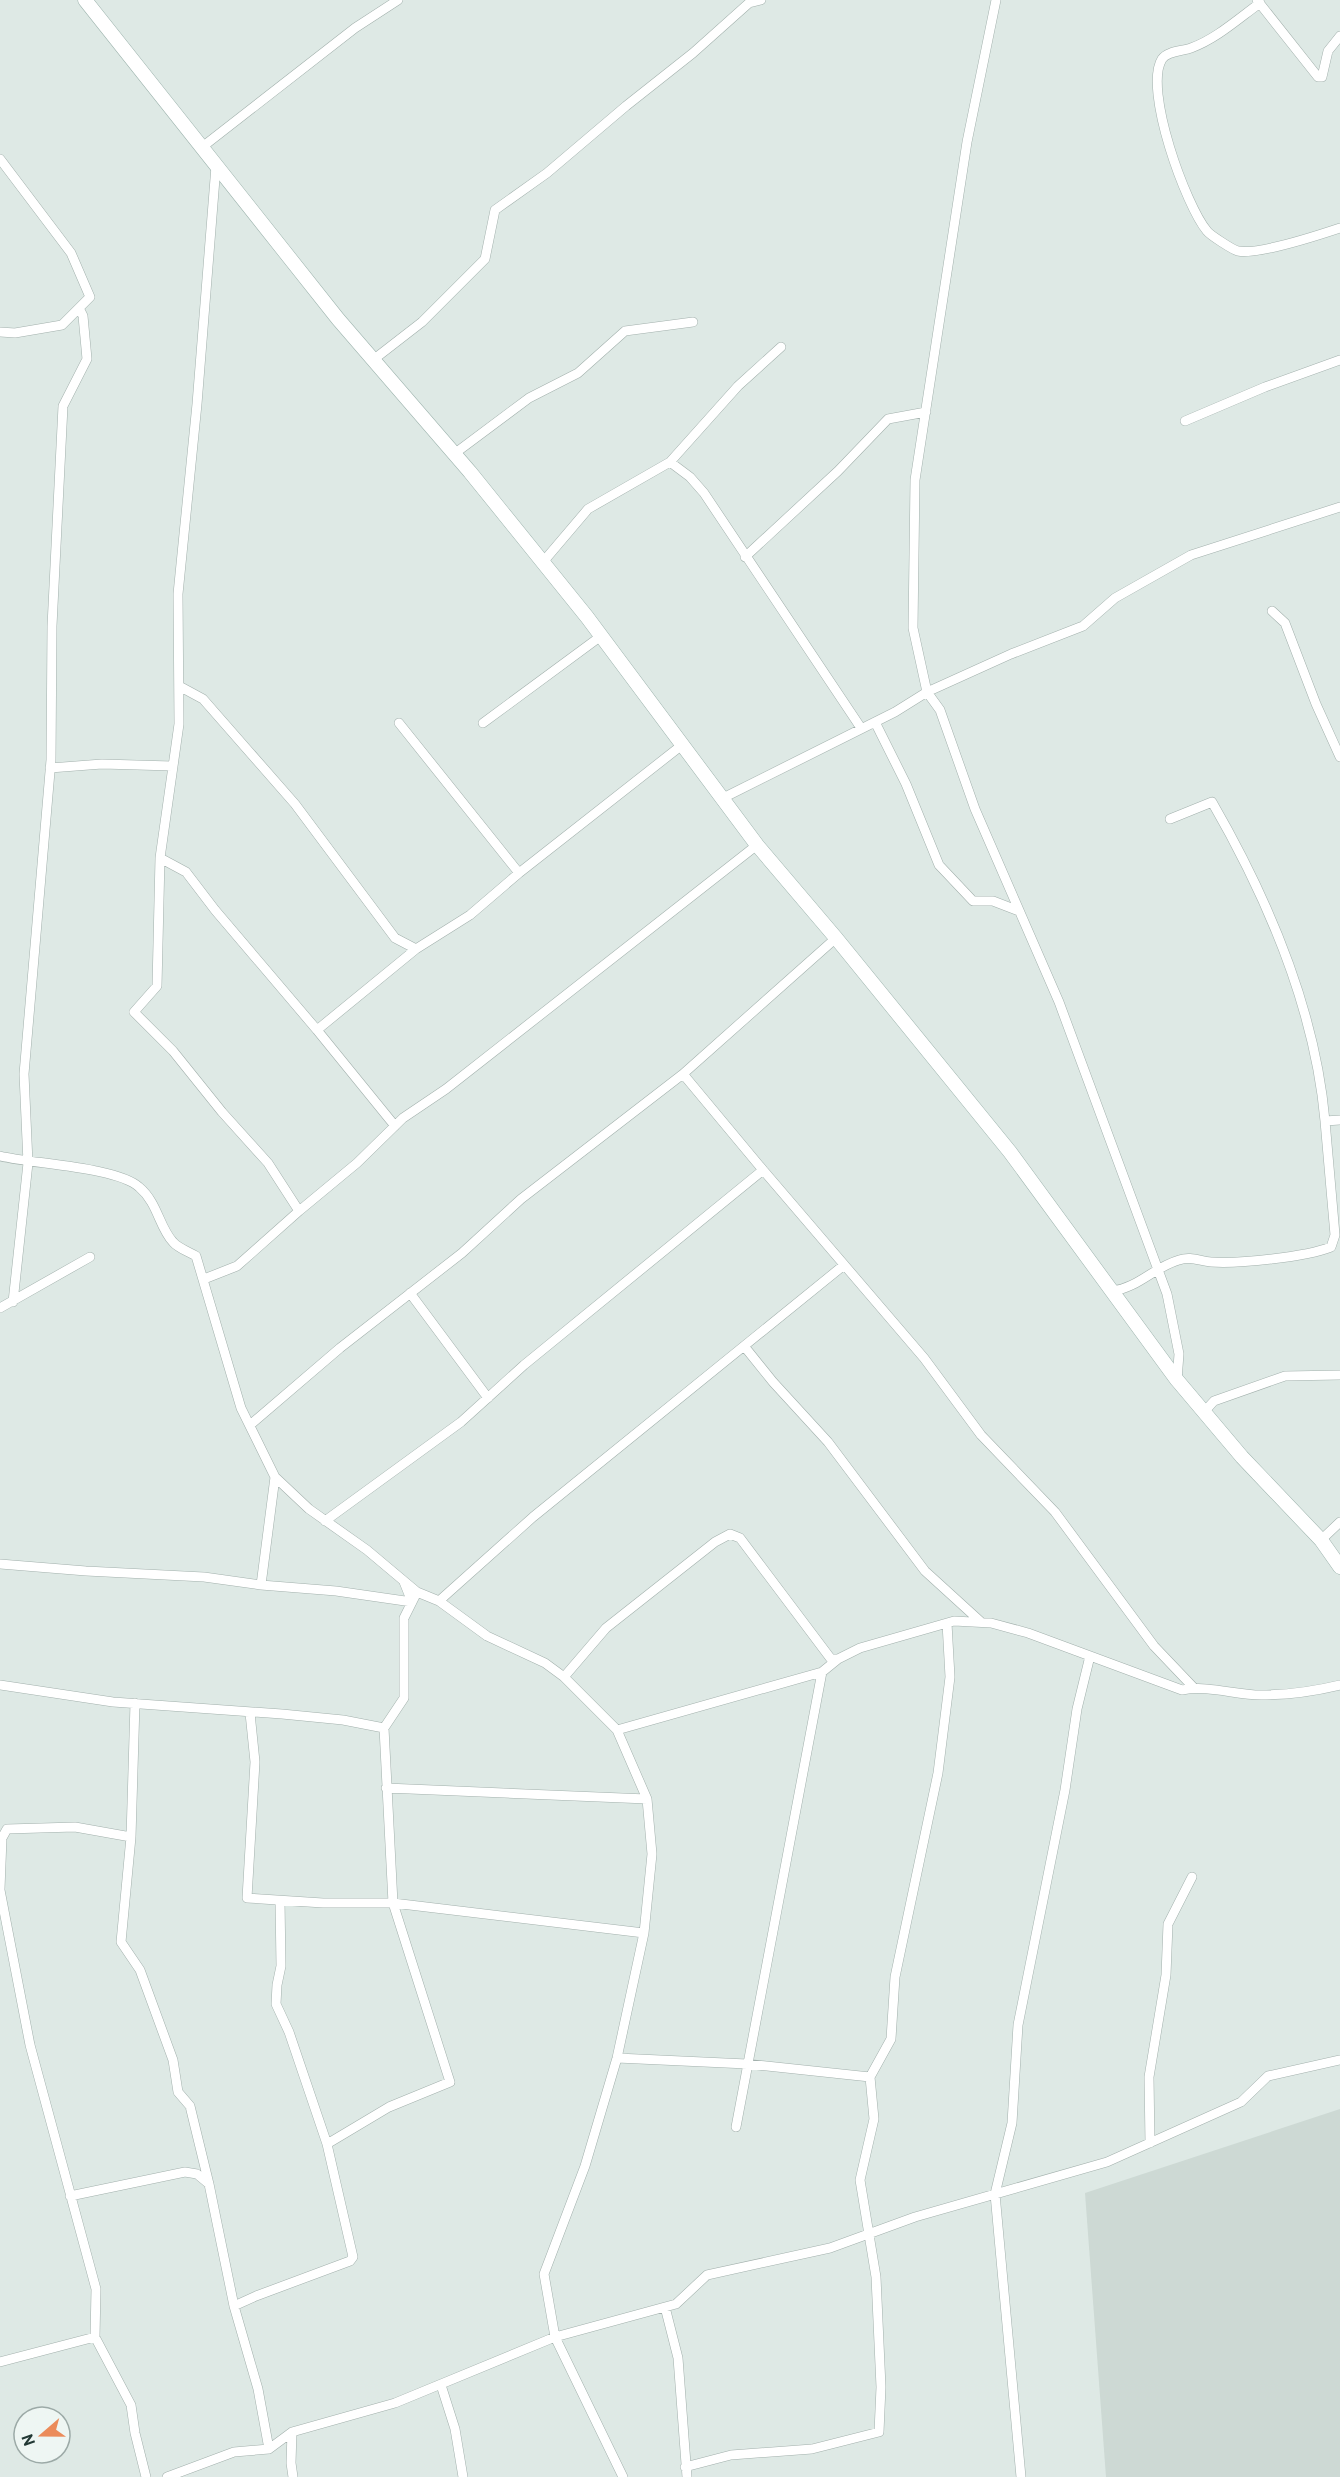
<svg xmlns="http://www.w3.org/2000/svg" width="1340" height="2477" viewBox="0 0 1340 2477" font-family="Overpass,sans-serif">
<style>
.built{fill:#cdd9d4}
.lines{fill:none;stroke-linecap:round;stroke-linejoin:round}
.street-casing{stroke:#a2b0ac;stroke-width:10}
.secondary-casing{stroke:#9eb4ae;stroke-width:15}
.street{stroke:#fff;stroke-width:9}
.secondary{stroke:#fff;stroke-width:14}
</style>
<rect width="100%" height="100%" fill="#dee9e5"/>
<path class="built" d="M1340 2109V2477H1106L1085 2193Z"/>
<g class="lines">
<defs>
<path id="street" d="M996 0 967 142 915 480 913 628 927 692 940 710 975 809 1059 1002 1167 1294 1179 1354 1177 1380
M1257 0 1318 77H1322L1328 51 1340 36
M1260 3C1238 19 1216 39 1191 48 1183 51 1167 51 1162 59 1143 89 1186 206 1207 231 1210 235 1233 250 1238 251 1258 255 1319 235 1340 228
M201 148 355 28 398 0
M0 159 71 253 90 297 62 325 15 333 0 332
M373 360 422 322 485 259 495 210 547 173 626 106 693 53 749 3 761 0
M1185 421 1265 387 1340 360
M454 454 529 398 578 373 625 331 693 322
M670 462 690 477 704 493 861 728
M745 557 838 471 888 419 926 412
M543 562 588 509 670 462 738 386 781 347
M1272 611 1285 623 1316 704 1340 757
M179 686 203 699 295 804 395 938 416 949 470 915 519 873 682 745
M875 722 906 784 939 865 973 901H993L1019 911
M399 723 519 873
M483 723 601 636
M50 768 102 764 172 766
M723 798 895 712 927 692 1011 654 1083 626 1115 598 1191 555 1340 507
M1170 819 1212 802C1268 899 1315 1008 1325 1121
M160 858 186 872 215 910 317 1030 416 949
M317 1030 395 1126
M0 1156C33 1164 117 1167 139 1187 158 1203 159 1227 173 1242 178 1248 189 1252 196 1256L241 1408 275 1477 309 1509 367 1550 417 1592 439 1601 487 1636 545 1663 564 1677 617 1730 647 1799 386 1788
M763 1170 924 1358 981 1435 1055 1512 1154 1646 1194 1688
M299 1211 357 1163 403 1118 446 1089 757 845
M204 1279 237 1266 299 1211 268 1163 222 1112 173 1051 134 1012 157 986 160 858 179 724 178 594 197 404 216 166
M1112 1291C1138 1288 1154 1267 1179 1260 1191 1256 1199 1261 1211 1262 1238 1264 1306 1257 1331 1247L1335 1235 1325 1121 1340 1120
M410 1293 488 1398
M13 1302 28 1163 24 1074 51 760 52 626 63 406 87 359 83 316 79 308
M0 1308 90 1257
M744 1346 773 1382 828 1442 925 1571 981 1622
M1204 1412 1214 1401 1285 1376 1340 1375
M250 1425 340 1348 462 1253 521 1199 683 1074
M325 1521 461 1422 524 1365 763 1170 683 1074 836 938
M1321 1540 1340 1522
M0 1564 86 1571 204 1577 261 1585 336 1591 412 1602 404 1582
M261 1585 275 1477
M439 1601 533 1517 844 1265
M564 1677 606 1628 715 1542 730 1534 740 1538 831 1659H838
M0 1685 113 1702 282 1714 343 1720 384 1728 404 1698V1618L417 1592
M250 1713 255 1762 247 1898 323 1903H393L644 1933
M617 1730 822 1672 838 1659 860 1648 954 1621 991 1623 1028 1633 1182 1690C1209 1685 1235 1695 1261 1695 1287 1695 1315 1691 1340 1685
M131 1837 135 1703
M0 1889 2 1838 7 1829 75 1827 131 1837 121 1942 140 1970 173 2060 178 2092 190 2106 209 2184 234 2306 258 2389 269 2449
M0 1890 30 2045 96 2289 95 2337
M617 2058 747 2064 870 2077 874 2119 860 2180 876 2277 881 2387 879 2432 812 2449 731 2455 685 2467
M870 2077 891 2039 895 1977 938 1773 950 1677 947 1623
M736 2127 822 1672
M1150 2143 1149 2077 1166 1975 1168 1924 1192 1877
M327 2144 389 2107 450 2082 393 1903 384 1728
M70 2196 185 2172 197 2174 209 2184
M234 2306 256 2296 350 2261 353 2257 327 2144 289 2032 276 2004 277 1985 281 1966 280 1901
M665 2307 678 2358 687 2477
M0 2362 95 2337 131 2405 135 2433 146 2477
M441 2385 455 2429 463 2477
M292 2432 291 2463 293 2477
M167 2477 234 2452 269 2449 292 2432 395 2403 555 2337 676 2304 707 2275 830 2248 915 2217 1107 2162 1241 2102 1268 2076 1340 2060
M623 2477 555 2337 544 2274 585 2166 617 2058 644 1933 652 1854 647 1799
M1021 2477 995 2194 1012 2123 1018 2025 1065 1790 1077 1709 1090 1656"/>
<path id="secondary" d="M85 0 338 319 470 472 587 617 757 845 836 938 1010 1152 1177 1380 1242 1457 1321 1540 1340 1567"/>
</defs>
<use href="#street" class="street-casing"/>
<use href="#secondary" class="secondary-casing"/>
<use href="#street" class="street"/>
<use href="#secondary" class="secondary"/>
</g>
<g transform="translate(42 2435) rotate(250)"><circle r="28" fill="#eef6f3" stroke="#9caaa7" stroke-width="1.5"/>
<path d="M0-4.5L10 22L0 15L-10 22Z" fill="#eb8b5a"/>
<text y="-9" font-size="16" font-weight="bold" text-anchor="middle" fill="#213834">N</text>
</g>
</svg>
